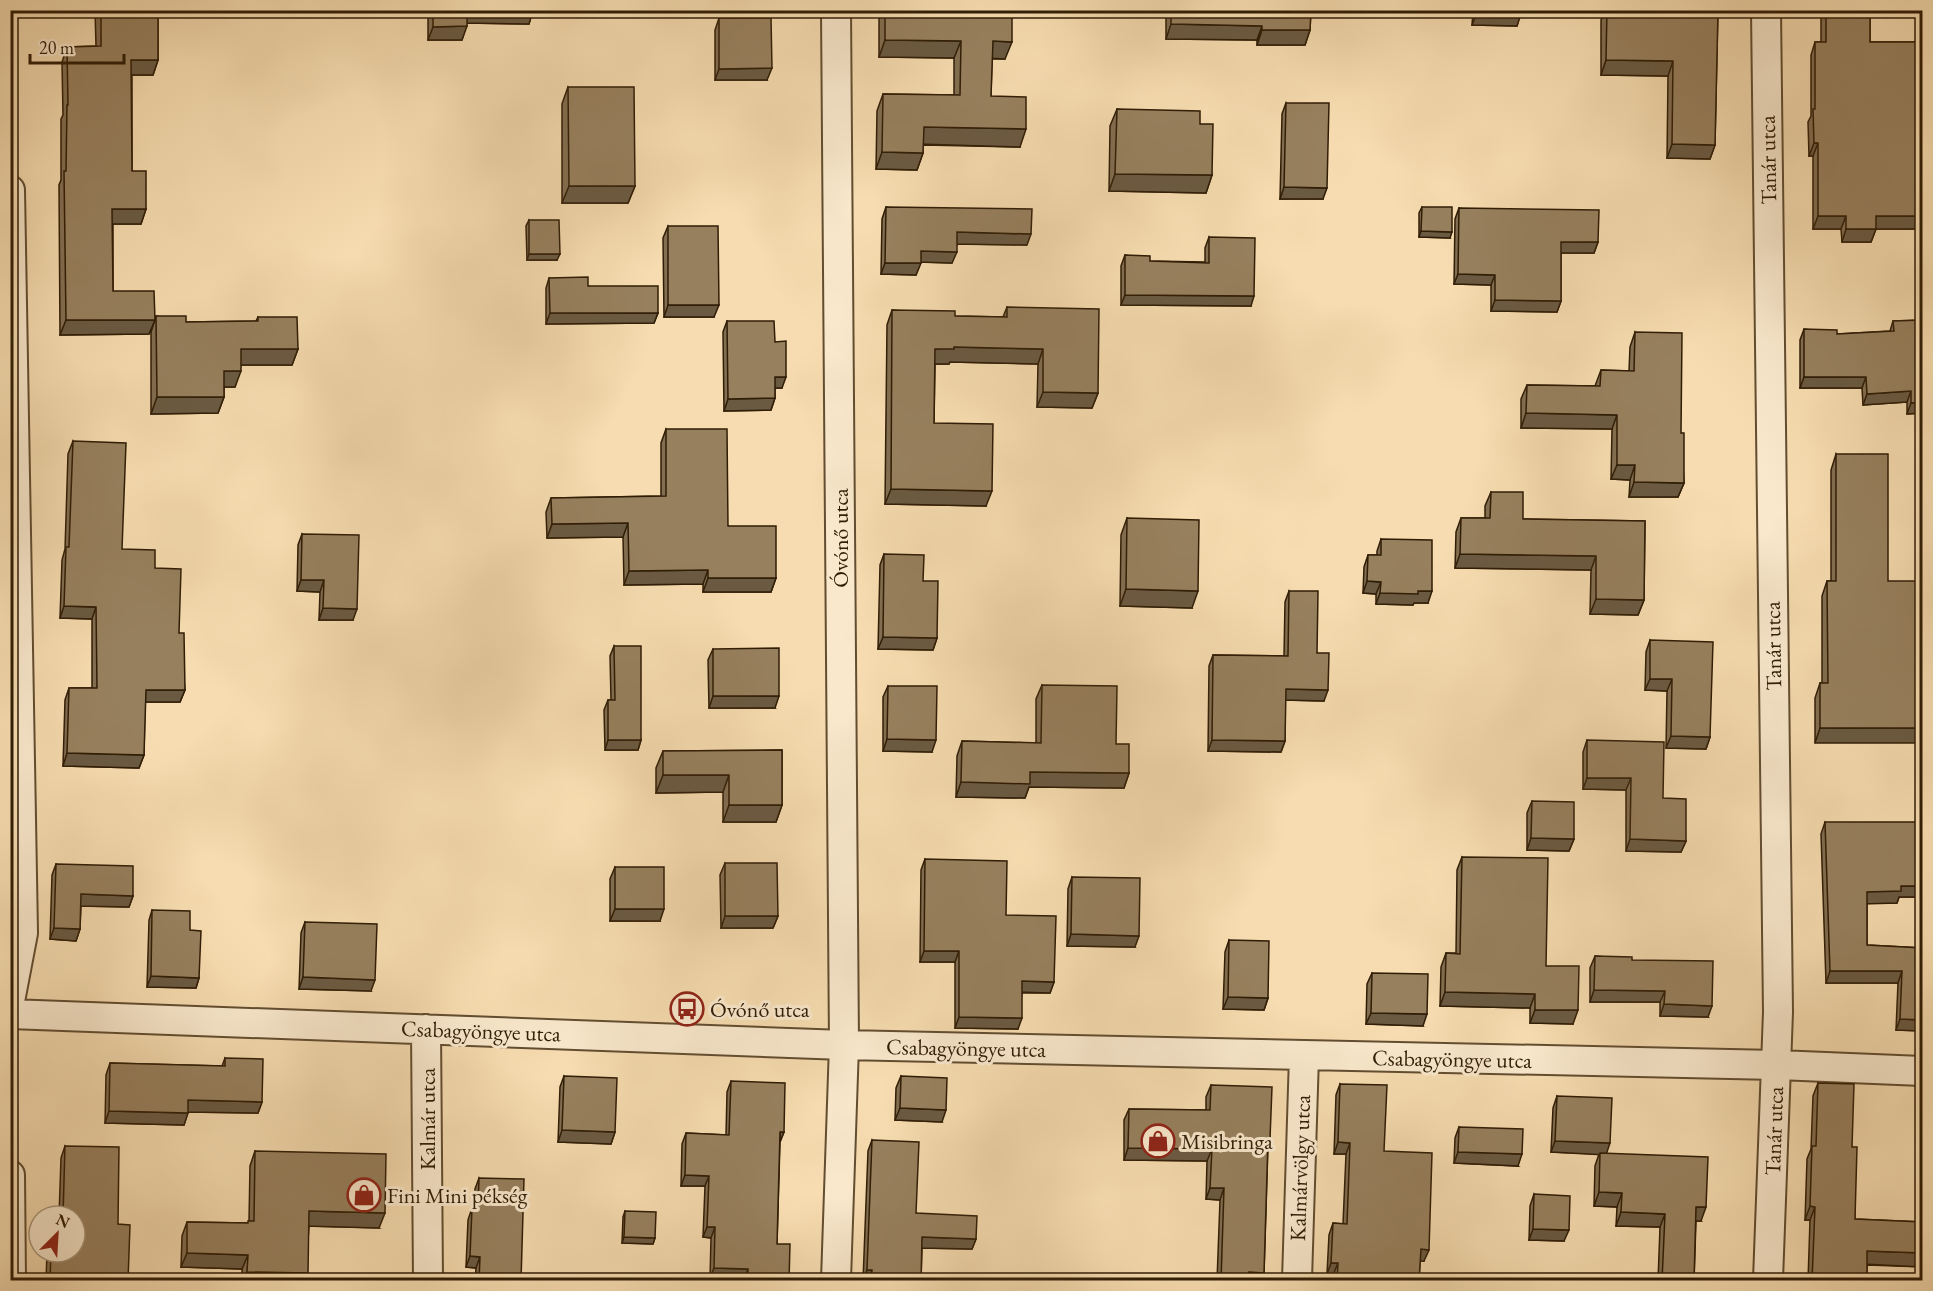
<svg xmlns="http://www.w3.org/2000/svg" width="1933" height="1291" viewBox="0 0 1933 1291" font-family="'EB Garamond',serif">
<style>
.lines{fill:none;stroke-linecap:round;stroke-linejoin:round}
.minor-casing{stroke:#624d30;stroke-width:32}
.minor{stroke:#f9e8cc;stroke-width:28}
.wall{fill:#826e51;stroke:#301d06;stroke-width:1.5}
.shaded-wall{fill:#6a5a42;stroke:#301d06;stroke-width:1.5}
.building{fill:#97805e;stroke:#301d06;stroke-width:1.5}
.labels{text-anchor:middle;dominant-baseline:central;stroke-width:6;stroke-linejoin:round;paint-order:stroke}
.street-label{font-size:22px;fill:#301d06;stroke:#f9e8cc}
.poi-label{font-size:22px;fill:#301d06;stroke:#f9e8cc;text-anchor:start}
</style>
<rect width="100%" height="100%" fill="#f6dcb0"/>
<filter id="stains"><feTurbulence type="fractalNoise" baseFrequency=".00333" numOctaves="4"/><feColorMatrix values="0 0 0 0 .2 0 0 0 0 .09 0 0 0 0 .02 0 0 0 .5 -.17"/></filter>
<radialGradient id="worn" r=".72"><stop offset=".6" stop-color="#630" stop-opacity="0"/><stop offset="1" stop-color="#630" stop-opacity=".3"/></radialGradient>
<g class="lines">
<defs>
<path id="minor" d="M836 10 844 1045 836 1280
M1766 10 1778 1012 1768 1280
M10 190 23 933 10 1001
M10 1014 844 1045 1776 1065 1922 1071
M426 1029 428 1280
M10 1175 11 1280
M1297 1280 1304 1056"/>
</defs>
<use href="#minor" class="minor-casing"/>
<use href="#minor" class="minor"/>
</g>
<path class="wall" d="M95 10H158V60L153 75H132V171L146 209 141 224H113V291L155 320 149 334 60 335 59 185 61 180V119L63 115 62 62 67 47 96 46Z
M428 10H533L529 24 467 23 462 40H428Z
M882 10H1012L1005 59H992L991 96 1020 147 923 145V153L917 170 876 169 877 111 883 94 954 95V58L879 57V19Z
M1166 10H1311L1310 30 1305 45H1257V40L1166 39Z
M1445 10H1521L1517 26 1472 25 1473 11Z
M1605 10H1718L1715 145 1710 159 1667 158 1668 76 1601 75V20Z
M1821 10H1870V42H1923V229H1876L1871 242H1842L1841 229H1813V156H1809L1808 122 1811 116V55L1815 42H1821Z
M719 18 767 80H715V30Z
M568 87 635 186 628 203H562V104Z
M1286 103 1323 199H1280L1282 114Z
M1117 109 1200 124 1212 175 1206 193 1109 191 1110 126Z
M886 207 1027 245 957 244 952 263 921 262 916 275 881 274 882 219Z
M1422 207 1450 238 1419 237V213Z
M1459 208 1598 242 1594 253H1561V301L1557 312 1491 311V285L1454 284 1455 219Z
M529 220 557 260H527L526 226Z
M668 226 714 317H664L663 238Z
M1209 237 1251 306 1121 305V266L1125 255 1150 261 1205 262V248Z
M549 278 588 286 658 313 654 323 546 324V288Z
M1007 307 1098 393 1092 408 1037 407 1038 364 950 362 949 364H935L934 423 986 506 885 504 887 325 892 310 955 316 1003 317Z
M156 316 186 322 256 321 258 317 298 349 292 365H241L235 387H224V397L218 413 151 414V332Z
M1923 320V413L1907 414V402L1863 405 1862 388H1800V340L1804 329 1837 334 1890 331 1893 321Z
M727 321 775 342 782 388H775V398L771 410 724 411 723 332Z
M1635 332 1681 433 1684 483 1678 497H1629L1630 480 1611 479 1612 429 1521 428V399L1527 385 1595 386 1601 370 1629 371 1630 347Z
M666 429 728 526 776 578 771 592H703V584L624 585 623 537 547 538 546 512 551 498 661 496V443Z
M73 441 122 549 155 568 179 633 185 690 180 702H145L144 755 139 768 63 766 65 700 69 688H92V619L60 618 62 560 65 549 68 454Z
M1836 454 1888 581 1815 743V698L1820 683H1822V596L1827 581H1831V470Z
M1491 492 1523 519 1645 521 1644 600 1638 615 1590 614 1591 570 1455 568 1456 532 1461 518H1485V506Z
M1127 518 1192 608 1120 606 1121 535Z
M302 534 353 620H319L320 592 297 591 298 545Z
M1381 539 1428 603H1414L1413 605 1376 604V594L1363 593 1364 567 1368 555H1377V551Z
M884 554 923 581 937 638 933 650 878 649 880 565Z
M1289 591 1317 653 1324 701 1285 700V741L1281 752 1208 751 1209 666 1213 655 1284 656 1285 602Z
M1650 640 1710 737 1706 749 1666 748 1667 691 1645 690 1646 652Z
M614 646 641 740 638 750H605L604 710 608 700H611L610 656Z
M713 649 775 708H709L708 660Z
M1042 685 1116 744 1129 773 1124 788 1029 787 1025 798 956 797 957 756 962 741 1036 743V699Z
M888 686 932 752 883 751V697Z
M1587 740 1663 798 1686 841 1681 852 1626 851V790L1583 789V752Z
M782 750V805L776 822H723V792L656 793V768L663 751Z
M1532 801 1574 839 1569 851 1527 850V813Z
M1825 822 1916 897H1899L1897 903H1867V945L1923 948V1031L1896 1030 1898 983H1826L1821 834Z
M1462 857 1546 966 1573 1024 1530 1023V1008L1440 1006 1441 967 1446 953H1456L1457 870Z
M925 859 1006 915 1054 982 1050 993H1022L1018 1029 955 1028V962H920L921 870Z
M725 863 778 916 773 928H721L720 875Z
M56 864 133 896 129 907 81 906 80 929 76 941 50 939 52 875Z
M615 867 660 921H610V879Z
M1072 877 1135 947 1067 946 1068 889Z
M152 910 190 930 199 978 196 988 147 987 149 920Z
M305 922 371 991 299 989 301 933Z
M1229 940 1268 998 1264 1010 1223 1009 1225 952Z
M1595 956 1632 960 1708 1017 1660 1016V1002H1590V968Z
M1372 973 1423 1026 1366 1024 1367 984Z
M225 1058 262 1102 258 1113 188 1112 184 1125 105 1123 106 1075 110 1063 222 1066Z
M564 1076 615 1132 611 1144 558 1142 560 1087Z
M901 1076 942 1122 895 1120 896 1088Z
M731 1081 784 1132 780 1142 777 1244 789 1281H744V1280L710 1278 711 1238 703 1237 705 1186H681L682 1144 686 1133 726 1135 727 1092Z
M1818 1083 1852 1147 1855 1219 1923 1222V1267L1867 1265V1281H1808L1810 1220H1805L1807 1159 1811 1149 1813 1096Z
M1340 1084 1384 1151 1424 1261H1420L1419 1281H1333V1275L1327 1274 1329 1235 1333 1223 1343 1224 1346 1154H1334L1336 1095Z
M1211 1085 1268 1146 1264 1273 1261 1281H1217L1220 1200 1206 1199 1207 1161 1124 1160V1120L1129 1109 1206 1110V1097Z
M1557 1096 1606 1153 1701 1221H1696L1694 1281H1658L1660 1227 1616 1226 1617 1207 1594 1206 1595 1166 1599 1154 1551 1152 1553 1108Z
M1459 1127 1518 1166 1454 1163 1455 1138Z
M872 1140 916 1213 976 1239 972 1249 922 1248 921 1281H863L868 1151Z
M65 1146 118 1224 128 1281H46L47 1252H75V1216H59L61 1158Z
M255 1151 379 1228 309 1226 305 1281H242V1269L181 1267 182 1236 187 1222 248 1223 249 1221 250 1166Z
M479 1178 521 1281H475L476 1268 466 1267 468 1220 472 1208 474 1209 475 1189Z
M1534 1194 1564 1241 1529 1240 1530 1206Z
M625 1211 655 1238 653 1244 622 1243 623 1217Z"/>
<path class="shaded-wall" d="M467 10H533L529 24 462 23Z
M635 10H686L685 13H634Z
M1477 13 1521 14 1517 26 1472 25Z
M1171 24 1262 26 1257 40 1166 39Z
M467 26 462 40H428L433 27Z
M1262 30H1310L1305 45H1257Z
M885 40 961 41 954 58 879 57Z
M993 41 1012 42 1005 59 986 58Z
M131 60H158L153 75H126Z
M1606 60 1673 61 1668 76 1601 75Z
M772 68 767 80H715L719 69Z
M924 127 1026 129 1020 147 918 144Z
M1814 143H1818L1813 156H1809Z
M1672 144 1715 145 1710 159 1667 158Z
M882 152 923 153 917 170 876 169Z
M1115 174 1212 175 1206 193 1109 191Z
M569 186H635L628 203H562Z
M1284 187 1327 188 1323 199H1280Z
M112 209H146L141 224H107Z
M1818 216H1846L1841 229H1813Z
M1876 216H1923V229H1871Z
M1846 229H1876L1871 242H1842Z
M1421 231 1452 232 1450 238 1419 237Z
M957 232 1031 234 1027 245 952 244Z
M1561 242H1598L1594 253H1557Z
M921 251 957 252 952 263 917 262Z
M529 254H560L557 260H527Z
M885 263H921L916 275 881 274Z
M1458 274 1495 275 1491 285 1454 284Z
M1125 295 1254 296 1251 306 1121 305Z
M1495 300 1561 301 1557 312 1491 311Z
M668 305H719L714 317H664Z
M550 313H658L654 323 546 324Z
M66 320H155L149 334 60 335Z
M954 347 1043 349 1038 364 950 362 949 364H930L935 349Z
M241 349H298L292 365H235Z
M224 371H241L235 387H218Z
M775 377H786L782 388H771Z
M1804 377H1866L1862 388H1800Z
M1911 391 1907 402 1863 405 1867 394Z
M1043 392 1098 393 1092 408 1037 407Z
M157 397H224L218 413 151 414Z
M775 398 771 410 724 411 728 399Z
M1923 402V413L1907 414 1911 403Z
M1526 413 1617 415 1612 429 1521 428Z
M1617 465H1635L1630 480 1611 479Z
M1634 482 1684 483 1678 497H1629Z
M891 489 992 491 986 506 885 504Z
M628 523 623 537 547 538 552 524Z
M1460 554 1596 556 1591 570 1455 568Z
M708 570 703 584 624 585 629 571Z
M708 578H776L771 592H703Z
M301 580H324L320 592 297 591Z
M1367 581 1381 582 1376 594 1363 593Z
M1126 589 1198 591 1192 608 1120 606Z
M1418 591H1432L1428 603H1414L1413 605 1376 604 1380 593Z
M1596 599 1644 600 1638 615 1590 614Z
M64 606 96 607 92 619 60 618Z
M323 608 357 609 353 620H319Z
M883 637 937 638 933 650 878 649Z
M1650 679H1672L1667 691 1645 690Z
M1286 689 1328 690 1324 701 1282 700Z
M146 690H185L180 702H141Z
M713 696H779L775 708H709Z
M1820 728H1923V743H1815Z
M1671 736 1710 737 1706 749 1666 748Z
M887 739 936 740 932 752 883 751Z
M608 740H641L638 750H605Z
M1212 740 1285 741 1281 752 1208 751Z
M67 753 144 755 139 768 63 766Z
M1030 772 1129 773 1124 788 1029 787 1025 798 956 797 961 782Z
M663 775H729L723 792 656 793Z
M1587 778H1631L1626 790 1583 789Z
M729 805H782L776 822H723Z
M1531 838 1574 839 1569 851 1527 850Z
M1630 839 1686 841 1681 852 1626 851Z
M1901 886H1920L1916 897H1899L1897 903 1862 904 1867 892Z
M81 894 133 896 129 907 77 906Z
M615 909H664L660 921H610Z
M725 916H778L773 928H721Z
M54 928 80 929 76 941 50 939Z
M1071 934 1139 936 1135 947 1067 946Z
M924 951H959L955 962H920Z
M1830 971H1902L1898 983H1826Z
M151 976 199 978 196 988 147 987Z
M303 977 375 980 371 991 299 989Z
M1022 981 1054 982 1050 993 1018 992Z
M1594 990 1665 991 1660 1002H1590Z
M1445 992 1535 994 1530 1008 1440 1006Z
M1228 997 1268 998 1264 1010 1223 1009Z
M1664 1004 1712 1006 1708 1017 1660 1016Z
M1535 1010H1578L1573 1024 1530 1023Z
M1371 1013 1427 1014 1423 1026 1366 1024Z
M959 1017 1022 1018 1018 1029 955 1028Z
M1900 1019 1923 1020V1031L1896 1030Z
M188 1100 262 1102 258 1113 184 1112Z
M900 1108 946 1110 942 1122 895 1120Z
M109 1111 188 1113 184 1125 105 1123Z
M562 1130 615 1132 611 1144 558 1142Z
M780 1132H784L780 1142Z
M1555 1141 1610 1143 1606 1155 1551 1152Z
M1338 1142 1350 1143 1346 1154H1334Z
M1128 1148 1212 1149 1207 1161 1124 1160Z
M1458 1152 1522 1154 1518 1166 1454 1163Z
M685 1175 709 1176 705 1186H681Z
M1210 1188H1224L1220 1200 1206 1199Z
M1599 1192 1622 1193 1617 1207 1594 1206Z
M1810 1206 1815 1207 1810 1220H1805Z
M1696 1207H1706L1701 1221H1692Z
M309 1211 385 1213 379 1228 304 1226Z
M1621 1212 1665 1214 1660 1227 1616 1226Z
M707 1227H715L711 1238 703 1237Z
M1533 1229 1569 1230 1564 1241 1529 1240Z
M624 1237 655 1238 653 1244 622 1243Z
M922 1237 976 1239 972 1249 918 1248Z
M1421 1249 1429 1250 1424 1261H1416Z
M1867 1251 1923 1253V1267L1863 1264Z
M187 1253 248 1255 242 1269 181 1267Z
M470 1256 480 1257 476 1268 466 1267Z
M1331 1263H1338L1333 1275 1327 1274Z
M714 1268 748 1269 744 1280 710 1278Z
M867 1270H872L868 1281H863Z
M247 1272 308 1273 305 1281H244Z
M1249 1272 1264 1273 1261 1281H1246Z"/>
<path class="building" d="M101 10H158V60H131L132 171H146V209H112L113 291H154L155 320H66L64 171H66L67 105H68L67 47 101 46Z
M433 10H467V26L433 27Z
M885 10H1012V42L993 41 991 96 1026 97V129L924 127 923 153 882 152 883 94 960 95 961 41 885 40Z
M1171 10H1311L1310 30H1262V26L1171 24Z
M1477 10H1521V14L1477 13Z
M1607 10H1718L1715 145 1672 144 1673 61 1606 60Z
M1826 10H1870V42H1923V216H1876V229H1846V216H1818V143H1814L1813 109H1815V42H1826Z
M719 18H771L772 68 719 69Z
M568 87H634L635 186H569Z
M1286 103H1329L1327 188 1284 187Z
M1117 109 1200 111V124H1213L1212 175 1115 174Z
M886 207 1032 209 1031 234 957 232V252L921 251V263H885Z
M1422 207H1452V232L1421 231Z
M1459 208 1599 210 1598 242H1561V301L1495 300V275L1458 274Z
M529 220H559L560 254H529Z
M668 226H718L719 305H668Z
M1209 237 1255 238 1254 296 1125 295V255L1150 256V261L1209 263Z
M588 277V286H658V313H550L549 278Z
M1007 307 1099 309 1098 393 1043 392V349L954 347V349H935L934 423 993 424 992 491 891 489 892 310 955 311V316L1007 317Z
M156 316H186V322L258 321V317H297L298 349H241V371H224V397H157Z
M1923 320V402L1911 403V391L1867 394 1866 377H1804V329L1837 330V334L1894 331 1893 321Z
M727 321H774L775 342 786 341V377H775V398L728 399Z
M1635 332 1682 333 1681 433H1684V483L1634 482 1635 465H1617V415L1526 413 1527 385 1600 386 1601 370 1634 371Z
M666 429H727L728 526H776V578H708V570L629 571 628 523 552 524 551 498 666 496Z
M73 441 126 443 122 549 155 550V568L181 569 179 633H184L185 690H146L144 755 67 753 69 688H97L96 607 64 606 66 547H69Z
M1836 454H1888V581H1923V728H1820V683H1828L1827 581H1836Z
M1491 492H1523V519L1645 521 1644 600 1596 599V556L1460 554 1461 518H1490Z
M1127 518 1199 520 1198 591 1126 589Z
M302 534 359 535 357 609 323 608 324 580H301Z
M1381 539 1432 540V591H1418V594L1380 593 1381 582 1367 581 1368 555H1381Z
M884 554 924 555 923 581H938L937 638 883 637Z
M1289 591H1318L1317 653H1329L1328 690 1286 689 1285 741 1212 740 1213 655 1288 656Z
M1650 640 1713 642 1710 737 1671 736 1672 679H1650Z
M614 646H641V740H608V700H615Z
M779 648V696H713V649Z
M1042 685 1117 686 1116 744H1129V773L1030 772V784L961 782 962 741 1041 743Z
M888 686H937L936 740 887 739Z
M1587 740 1664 742 1663 798 1686 799V841L1630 839 1631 778H1587Z
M782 750V805H729V775H663V751Z
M1532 801 1574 802V839L1531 838Z
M1825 822H1920V886H1901V891L1867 892V945L1923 948V1020L1900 1019 1902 971H1830Z
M1462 857 1548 858 1546 966H1579L1578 1010H1535V994L1445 992 1446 953 1460 954Z
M925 859 1007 861 1006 915 1056 916 1054 982 1022 981V1018L959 1017V951H924Z
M725 863H777L778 916H725Z
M56 864 133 866V896L81 894 80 929 54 928Z
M615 867H664V909H615Z
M1072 877 1140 878 1139 936 1071 934Z
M152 910 190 911V930L201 931 199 978 151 976Z
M305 922 377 924 375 980 303 977Z
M1229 940 1269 941 1268 998 1228 997Z
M1595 956 1632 957V960L1713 961 1712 1006 1664 1004 1665 991 1594 990Z
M1372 973 1428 974 1427 1014 1371 1013Z
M225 1058 263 1059 262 1102 188 1100V1113L109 1111 110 1063 225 1066Z
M564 1076 617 1078 615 1132 562 1130Z
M901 1076 947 1078 946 1110 900 1108Z
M731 1081 785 1083 784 1132H780L777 1244H790L789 1281H748V1269L714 1268 715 1227H707L709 1176 685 1175 686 1133 729 1135Z
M1818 1083 1854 1084 1852 1147H1857L1855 1219 1923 1222V1253L1867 1251V1281H1812L1815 1207 1810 1206 1812 1146H1816Z
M1340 1084 1387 1085 1384 1151 1432 1153 1429 1250 1421 1249 1419 1281H1337L1338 1263H1331L1333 1223 1347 1224 1350 1143 1338 1142Z
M1211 1085 1272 1087 1270 1139H1268L1264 1273 1249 1272V1281H1221L1224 1188H1210L1212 1149 1128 1148 1129 1109 1210 1110Z
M1557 1096 1612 1098 1610 1143 1555 1141Z
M1459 1127 1523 1129 1522 1154 1458 1152Z
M872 1140 919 1142 916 1213 977 1216 976 1239 922 1237 921 1281H871L872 1270H867Z
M65 1146 119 1147 118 1224 130 1225 128 1281H50L51 1252H75V1216H63Z
M255 1151 386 1154 385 1213 309 1211 308 1273 247 1272 248 1255 187 1253V1222L248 1223V1221H254Z
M1600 1153 1708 1157 1706 1207H1696L1694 1281H1662L1665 1214 1621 1212 1622 1193 1599 1192Z
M479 1178 524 1179 521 1281H479L480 1257 470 1256 472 1208 478 1209Z
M1534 1194 1570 1196 1569 1230 1533 1229Z
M625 1211 656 1212 655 1238 624 1237Z"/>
<defs>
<symbol id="bus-ring" viewBox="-11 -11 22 22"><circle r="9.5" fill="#f9e8cc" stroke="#8f2418" stroke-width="1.5"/><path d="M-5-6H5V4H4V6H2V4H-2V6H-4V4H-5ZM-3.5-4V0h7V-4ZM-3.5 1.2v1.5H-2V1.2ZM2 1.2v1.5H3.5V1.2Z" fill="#8f2418"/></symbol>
<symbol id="shop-ring" viewBox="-11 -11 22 22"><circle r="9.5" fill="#f9e8cc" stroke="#8f2418" stroke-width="1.5"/><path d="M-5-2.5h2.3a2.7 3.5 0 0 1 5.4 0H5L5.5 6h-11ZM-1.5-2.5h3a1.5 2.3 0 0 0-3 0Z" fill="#8f2418"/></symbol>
</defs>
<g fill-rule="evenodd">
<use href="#bus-ring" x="668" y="990" width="38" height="38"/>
<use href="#shop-ring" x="1139" y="1122" width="38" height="38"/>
<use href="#shop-ring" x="345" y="1176" width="38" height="38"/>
</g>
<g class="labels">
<g class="street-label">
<text transform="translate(1768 160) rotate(-91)">Tanár utca</text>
<text transform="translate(840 538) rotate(-90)">Óvónő utca</text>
<text transform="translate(1773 646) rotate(-91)">Tanár utca</text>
<text transform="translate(481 1031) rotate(2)">Csabagyöngye utca</text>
<text transform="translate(966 1048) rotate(1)">Csabagyöngye utca</text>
<text transform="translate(1452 1059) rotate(1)">Csabagyöngye utca</text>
<text transform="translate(427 1119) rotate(-90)">Kalmár utca</text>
<text transform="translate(1774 1131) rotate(-88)">Tanár utca</text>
<text transform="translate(1300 1168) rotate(-88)">Kalmárvölgy utca</text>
</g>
<g class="poi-label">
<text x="710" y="1009">Óvónő utca</text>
<text x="1181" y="1141">Misibringa</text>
<text x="387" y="1195">Fini Mini pékség</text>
</g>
</g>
<rect width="1933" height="1291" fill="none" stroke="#f6dcb0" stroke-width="36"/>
<rect x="12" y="12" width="1909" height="1267" fill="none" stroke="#301d06" stroke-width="3"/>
<rect x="18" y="18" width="1897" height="1255" fill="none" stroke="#301d06" stroke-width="1.5"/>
<g transform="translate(57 1234) rotate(24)"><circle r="28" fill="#f9e8cc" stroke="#a9977d" stroke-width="1.5"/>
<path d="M0-4.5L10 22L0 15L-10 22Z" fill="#8f2418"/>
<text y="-9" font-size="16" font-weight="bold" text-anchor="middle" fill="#301d06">N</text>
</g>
<path d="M30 54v9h94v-9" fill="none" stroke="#301d06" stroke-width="3"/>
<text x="39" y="54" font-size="18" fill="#301d06" stroke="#f9e8cc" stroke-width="4.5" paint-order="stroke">20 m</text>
<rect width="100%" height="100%" filter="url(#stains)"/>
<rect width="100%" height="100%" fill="url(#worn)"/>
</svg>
